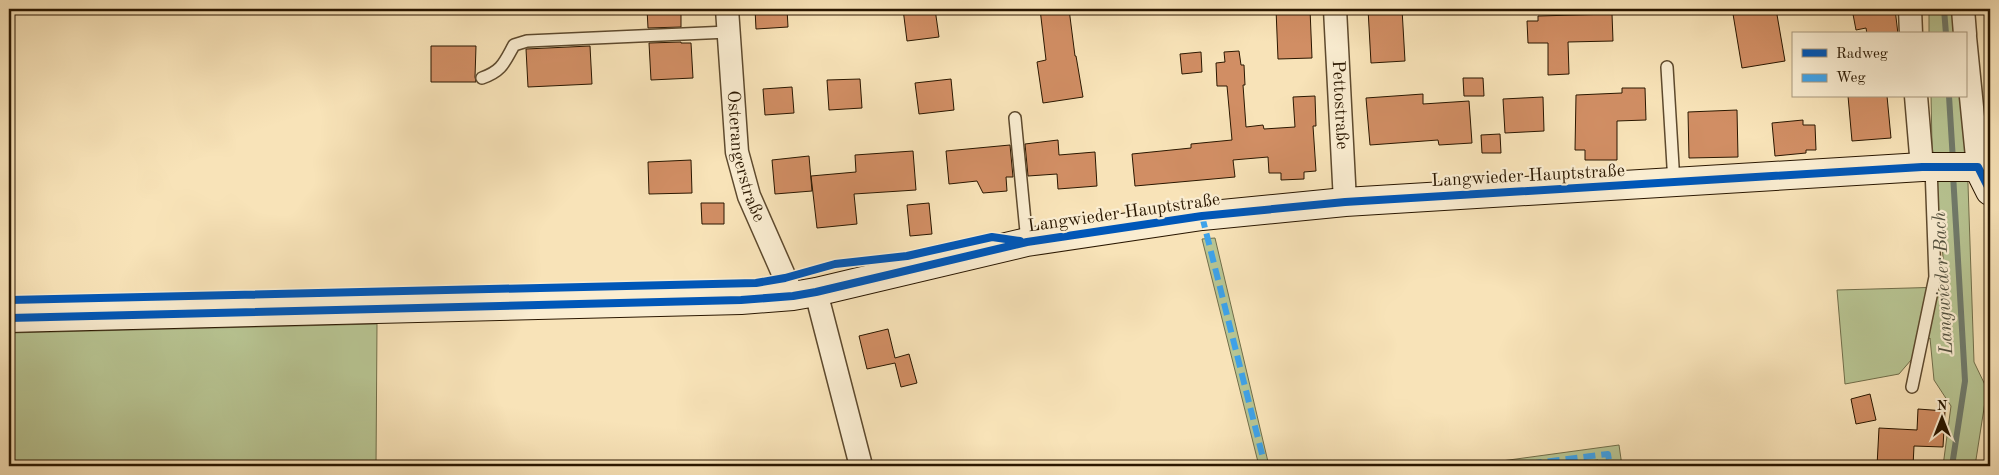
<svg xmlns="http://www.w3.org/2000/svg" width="1999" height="475" viewBox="0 0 1999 475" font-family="'Old Standard TT',serif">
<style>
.green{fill:#b8c593;stroke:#716e4a}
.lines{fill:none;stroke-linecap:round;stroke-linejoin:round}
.stream{stroke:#707b6c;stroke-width:6}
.building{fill:#d18e64;stroke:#2a1700}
.lane-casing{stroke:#5e4a2e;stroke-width:14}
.street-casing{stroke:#5e4a2e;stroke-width:25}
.secondary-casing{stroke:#2a1700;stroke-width:30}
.lane{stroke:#faedd1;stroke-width:11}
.street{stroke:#faedd1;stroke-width:22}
.secondary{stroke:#faedd1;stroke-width:28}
.quiet{stroke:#3ea2e9;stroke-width:6;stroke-dasharray:12 6;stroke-linecap:butt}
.cycleway-casing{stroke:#faedd1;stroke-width:11}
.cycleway{stroke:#0057b8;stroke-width:8}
.labels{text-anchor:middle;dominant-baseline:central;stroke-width:4.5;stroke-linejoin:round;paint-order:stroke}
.street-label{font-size:18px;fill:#2a1700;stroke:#faedd1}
.water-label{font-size:19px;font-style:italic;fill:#53513f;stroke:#faedd1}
</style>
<rect width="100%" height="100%" fill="#f8e3b8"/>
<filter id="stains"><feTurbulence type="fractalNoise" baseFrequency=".004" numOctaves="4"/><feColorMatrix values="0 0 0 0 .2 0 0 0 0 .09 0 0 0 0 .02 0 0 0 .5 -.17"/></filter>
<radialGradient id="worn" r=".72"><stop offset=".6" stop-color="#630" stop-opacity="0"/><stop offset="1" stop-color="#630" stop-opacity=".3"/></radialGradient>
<path class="green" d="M1929 9H1956L1957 34H1929Z
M1931 96H1962L1968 184 1974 362 1987 389 1975 466H1943L1951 406 1934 380 1930 338 1899 374 1845 384 1837 290 1946 287 1932 145Z
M1215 238 1269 466H1259L1202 239Z
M377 324 376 466H9V333Z
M1619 445 1622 466H1598V460L1549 466H1465Z"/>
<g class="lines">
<path class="stream" d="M1944 9 1946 34
M1949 96 1953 161
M1952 466 1965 381 1953 174"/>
</g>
<path class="building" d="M647 9H681V27L648 28Z
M755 9H787L788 27 756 29Z
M903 9H935L939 37 907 41Z
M1040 9H1069L1075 56H1076L1083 97 1043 103 1037 62 1046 60Z
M1276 9H1310L1312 58 1278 59Z
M1368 9H1402L1405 61 1371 63Z
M1768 9H1776L1785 61 1742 68 1733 14Z
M1852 9H1895L1898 34H1867L1866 28 1856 30Z
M1612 14 1613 41 1568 42 1569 74 1548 75V43H1528L1527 21H1538V16Z
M681 42V43H691L693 78 651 80 649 43Z
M431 46H476L475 77 476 82H431Z
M590 46 592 84 528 87 526 49Z
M1239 51 1241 65H1244L1245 85H1243L1246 127 1263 125 1264 129 1295 127 1293 97 1315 96 1316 126H1313L1316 171 1304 172V179L1281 180V173H1269L1268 157 1233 160 1235 177 1135 186 1132 154 1191 148V144L1232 140 1227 86H1217L1216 63 1225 62 1224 52Z
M1201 52 1202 72 1182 74 1180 54Z
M1463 78H1483L1484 96H1464Z
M860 79 862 108 829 110 827 80Z
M951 79 954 110 919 114 915 83Z
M792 87 794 113 765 115 763 89Z
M1622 88H1645L1646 120 1617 121V160H1585V150H1575L1576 95 1622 93Z
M1423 94V104L1469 101 1472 143 1439 145 1438 140 1370 145 1366 98Z
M1848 96H1887L1891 138 1852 141Z
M1543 97 1544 131 1505 133 1503 99Z
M1737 110 1738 157 1689 158 1688 112Z
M1803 120V125H1815L1816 150H1806V153L1775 156 1772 123Z
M1500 134 1501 153H1482L1481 135Z
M1058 140 1059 155 1095 152 1097 186 1058 189 1057 174 1028 176 1025 144Z
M1010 145 1013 177H1006L1007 191 983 193 977 181 949 184 946 151Z
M913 151 916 190 854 194 857 224 817 228 811 176 856 172 855 155Z
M809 156 812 191 775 194 772 160Z
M691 160 692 193 649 194 648 162Z
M701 203H724V224H702Z
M929 203 932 234 910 236 907 205Z
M888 329 895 358 909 354 917 383 901 387 895 363 867 369 859 336Z
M1870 394 1876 420 1856 424 1851 399Z
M1918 409 1945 411 1943 447 1914 446 1913 466H1877L1879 428 1917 430Z"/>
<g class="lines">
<defs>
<path id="lane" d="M1667 67 1674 183
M482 78C502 71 504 63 514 45L527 41 728 32
M1015 118 1027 242
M1912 387 1935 277 1931 167"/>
<g id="street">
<path id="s1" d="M727 9 737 152 749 196 793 296"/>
<path id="s2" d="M1335 9 1345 202"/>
<path d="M1910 9 1911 34"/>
<path d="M1963 9 1965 34"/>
<path d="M1965 37 1978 167"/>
<path d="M1916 96 1922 167"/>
<path d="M816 292 861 466"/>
</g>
<path id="secondary" d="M9 318 741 300 793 296 816 292 1027 242 1202 216 1345 202 1922 167H1978L1990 191"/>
</defs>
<use href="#lane" class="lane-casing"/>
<use href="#street" class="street-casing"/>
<use href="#secondary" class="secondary-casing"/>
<use href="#lane" class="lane"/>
<use href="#street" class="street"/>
<use href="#secondary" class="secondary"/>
<path class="quiet" d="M1202 216 1265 466
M1512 466 1608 454 1610 466"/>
<defs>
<path id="cycleway" d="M9 300 756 283 785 278 835 264 907 256 992 237 1020 241
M9 318 741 300 793 296 816 292 1027 242 1202 216 1345 202 1922 167H1978L1990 191"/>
</defs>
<use href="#cycleway" class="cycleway-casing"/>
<use href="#cycleway" class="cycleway"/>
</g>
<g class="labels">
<g class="street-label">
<text stroke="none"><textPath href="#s2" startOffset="96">Pettostraße</textPath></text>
<text stroke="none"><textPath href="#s1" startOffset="149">Osterangerstraße</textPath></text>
<text transform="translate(1528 176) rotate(-3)">Langwieder Hauptstraße</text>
<text transform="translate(1124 213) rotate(-8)">Langwieder Hauptstraße</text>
</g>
<g class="water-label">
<text transform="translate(1944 283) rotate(-93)">Langwieder Bach</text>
</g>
</g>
<rect width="1999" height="475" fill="none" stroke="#f8e3b8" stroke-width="30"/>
<rect x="10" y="10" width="1979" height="455" fill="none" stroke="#2a1700" stroke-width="2.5"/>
<rect x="15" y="15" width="1969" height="445" fill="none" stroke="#2a1700"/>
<rect x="1792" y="32" width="175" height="65" fill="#faedd1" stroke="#a7977d"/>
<rect x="1802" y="49" width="25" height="8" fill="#0057b8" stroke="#a7977d"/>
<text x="1836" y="58" font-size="15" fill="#2a1700">Radweg</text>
<rect x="1802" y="74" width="25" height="8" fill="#3ea2e9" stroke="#a7977d"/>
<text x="1836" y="82" font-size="15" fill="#2a1700">Weg</text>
<g transform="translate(1942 418)" stroke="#faedd1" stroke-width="4" paint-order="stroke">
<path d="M0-4L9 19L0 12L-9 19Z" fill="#2a1700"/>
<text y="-8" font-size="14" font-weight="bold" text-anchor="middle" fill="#2a1700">N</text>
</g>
<rect width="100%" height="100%" filter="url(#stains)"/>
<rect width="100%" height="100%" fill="url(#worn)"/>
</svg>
